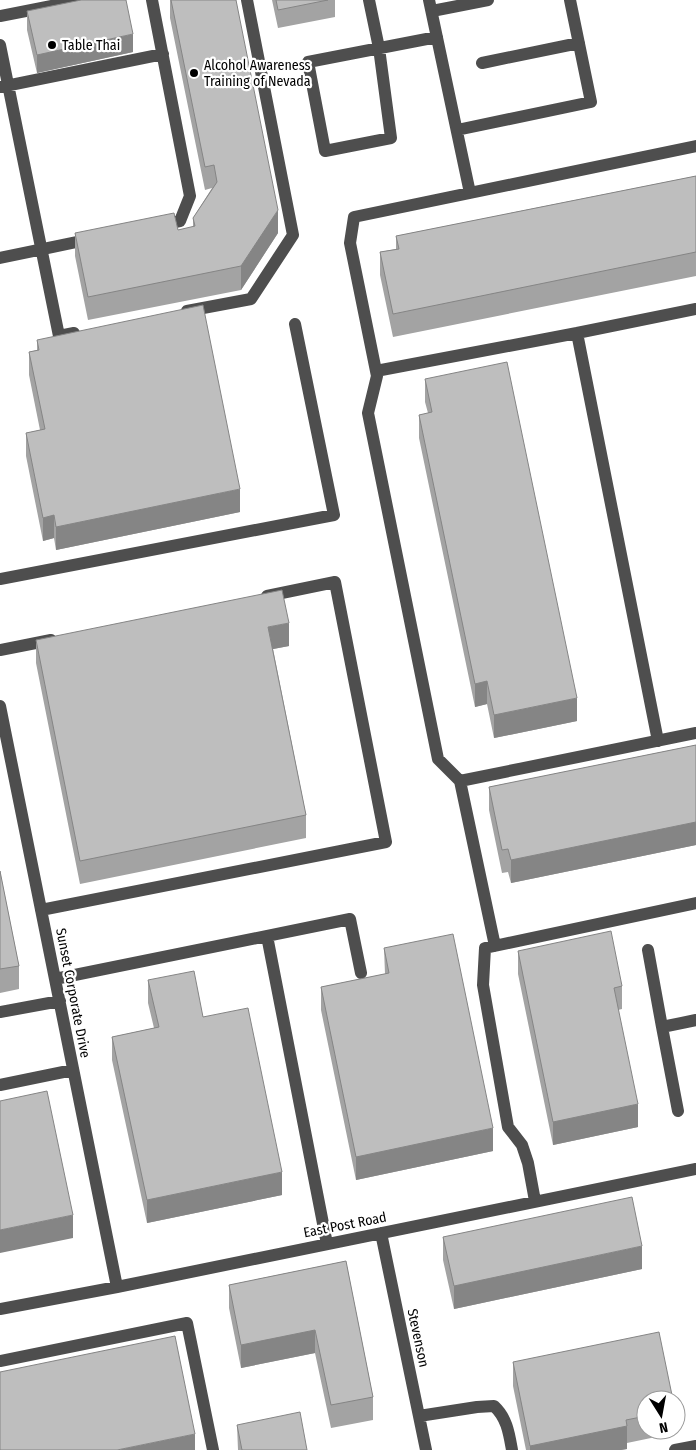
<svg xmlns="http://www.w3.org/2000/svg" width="696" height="1450" viewBox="0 0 696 1450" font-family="'Fira Sans Condensed',sans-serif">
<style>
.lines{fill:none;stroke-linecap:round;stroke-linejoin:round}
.minor{stroke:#4e4e4e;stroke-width:12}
.wall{fill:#a3a3a3}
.shaded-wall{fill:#858585}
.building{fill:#bebebe;stroke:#858585}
.poi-dot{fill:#000;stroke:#fff;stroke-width:2}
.labels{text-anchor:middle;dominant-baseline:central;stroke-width:4.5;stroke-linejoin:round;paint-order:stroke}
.poi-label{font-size:14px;fill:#000;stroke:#fff;text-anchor:start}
.street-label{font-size:14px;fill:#000;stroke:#fff}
</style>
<rect width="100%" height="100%" fill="#fff"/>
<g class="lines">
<path class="minor" d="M152 0 190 196 180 221 160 225
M369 0 379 48 391 138 325 151 308 62 437 37
M429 0 470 193
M432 11 488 0
M0 16 82 0
M0 45 59 336 74 333
M482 63 579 43
M0 87 163 54
M457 130 591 102 570 0
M0 258 91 239
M187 311 251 299 293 235 247 0
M376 371 577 333
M0 579 334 515 295 324
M0 650 51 640
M0 706 117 1287
M658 741 577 333 696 309
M460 781 696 733
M41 910 386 842 335 582 267 596
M267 936 327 1244
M495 946 460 781 438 759 368 413 377 376 350 243 354 217 696 146
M648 950 662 1027 696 1020
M55 979 350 919 361 973
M0 1012 60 1001
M662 1027 678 1111
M0 1085 73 1070
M535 1201 528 1163 522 1145 508 1127 483 985 485 948 696 903
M381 1233 426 1450
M0 1309 117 1287 696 1169
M0 1361 187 1323 213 1450
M419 1416 477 1407 494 1406C507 1418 509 1433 512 1450
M675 1450 696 1446"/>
</g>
<path class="wall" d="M170 0H236L278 233 241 290 88 320 75 256V233L178 230 193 227V218L212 188 205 190 170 18Z
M272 0H335V17L278 28Z
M27 11 133 52 37 73 27 30Z
M696 176V276L393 337 380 275V252L396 249V236Z
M37 340 240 512 56 550 54 538 43 541 26 456V433L40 430 29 375V352L37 350Z
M425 379 577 721 494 738 487 704 475 707 419 438V415L428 413 425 402Z
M36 640 289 646 273 649 306 815V838L80 884 36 663Z
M696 745V845L511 883 508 872 502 873 489 810V787Z
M0 871 19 966V989L0 993Z
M384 948 493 1151 356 1180 321 1010V987L385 974Z
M518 951 622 986V1009L618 1010 638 1127 553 1145 518 974Z
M148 980 203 1017 282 1195 147 1223 112 1060V1037L154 1028 148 1003Z
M443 1237 642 1269 454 1309 443 1260Z
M346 1261 373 1397V1420L331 1428 315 1353 241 1368 229 1308V1285Z
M513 1362 646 1400V1430H675V1433L627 1443V1449L621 1450H526L513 1386Z
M237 1425 307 1450H238Z"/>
<path class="shaded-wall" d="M133 34V52L37 73V55Z
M278 210V233L241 290V266Z
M240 489V512L56 550V527Z
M54 515V538L43 541V518Z
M289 623V646L268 650V627Z
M487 681V704L475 707V684Z
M577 698V721L494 738V715Z
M696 822V845L511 883V860Z
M638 1104V1127L553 1145V1122Z
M493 1128V1151L356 1180V1157Z
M282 1172V1195L147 1223V1200Z
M73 1215V1238L0 1253V1230Z
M642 1246V1269L454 1309V1286Z
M315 1330V1353L241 1368V1345Z
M627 1426V1449L621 1450H530V1446Z
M195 1434V1450H117Z"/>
<path class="building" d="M81 0H126L133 34 37 55 27 11Z
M171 0H236L278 210 241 266 88 297 75 233 174 213 178 230 195 226 193 218 217 182 214 165 205 167Z
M276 0H328L278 10Z
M696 176V252L393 314 380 252 399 249 396 236Z
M203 305 240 489 56 527 54 515 43 518 26 433 45 429 29 352 39 350 37 340Z
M507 362 577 698 494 715 487 681 475 684 419 415 432 412 425 379Z
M282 590 289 623 268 627 306 815 80 861 36 640Z
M696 745V822L511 860 508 849 502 850 489 787Z
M0 871 19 966 0 969Z
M611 931 622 986 614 988 638 1104 553 1122 518 951Z
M453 934 493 1128 356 1157 321 987 389 973 384 948Z
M194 971 203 1017 248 1008 282 1172 147 1200 112 1037 159 1027 148 980Z
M47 1091 73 1215 0 1230V1101Z
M632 1197 642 1246 454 1286 443 1237Z
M346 1261 373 1397 331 1405 315 1330 241 1345 229 1285Z
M659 1332 673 1400H646V1416L626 1420 627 1426 530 1446 513 1362Z
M175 1336 195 1434 117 1450H0V1372Z
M300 1412 307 1450H242L237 1425Z"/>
<g class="poi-dot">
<circle cx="52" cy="45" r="5"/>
<circle cx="194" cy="73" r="5"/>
</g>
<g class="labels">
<g class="poi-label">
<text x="62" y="45">Table Thai</text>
<text x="204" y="65">Alcohol Awareness<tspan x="204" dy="16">Training of Nevada</tspan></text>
</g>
<g class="street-label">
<text transform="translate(73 993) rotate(79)">Sunset Corporate Drive</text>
<text transform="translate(345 1225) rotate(-11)">East Post Road</text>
<text transform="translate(418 1338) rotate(78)">Stevenson</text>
</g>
</g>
<g transform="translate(661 1415) rotate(169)"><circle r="24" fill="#ffffff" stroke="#999999"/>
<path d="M0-4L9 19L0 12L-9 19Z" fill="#000000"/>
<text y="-8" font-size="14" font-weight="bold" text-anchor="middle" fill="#000000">N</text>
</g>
</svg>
